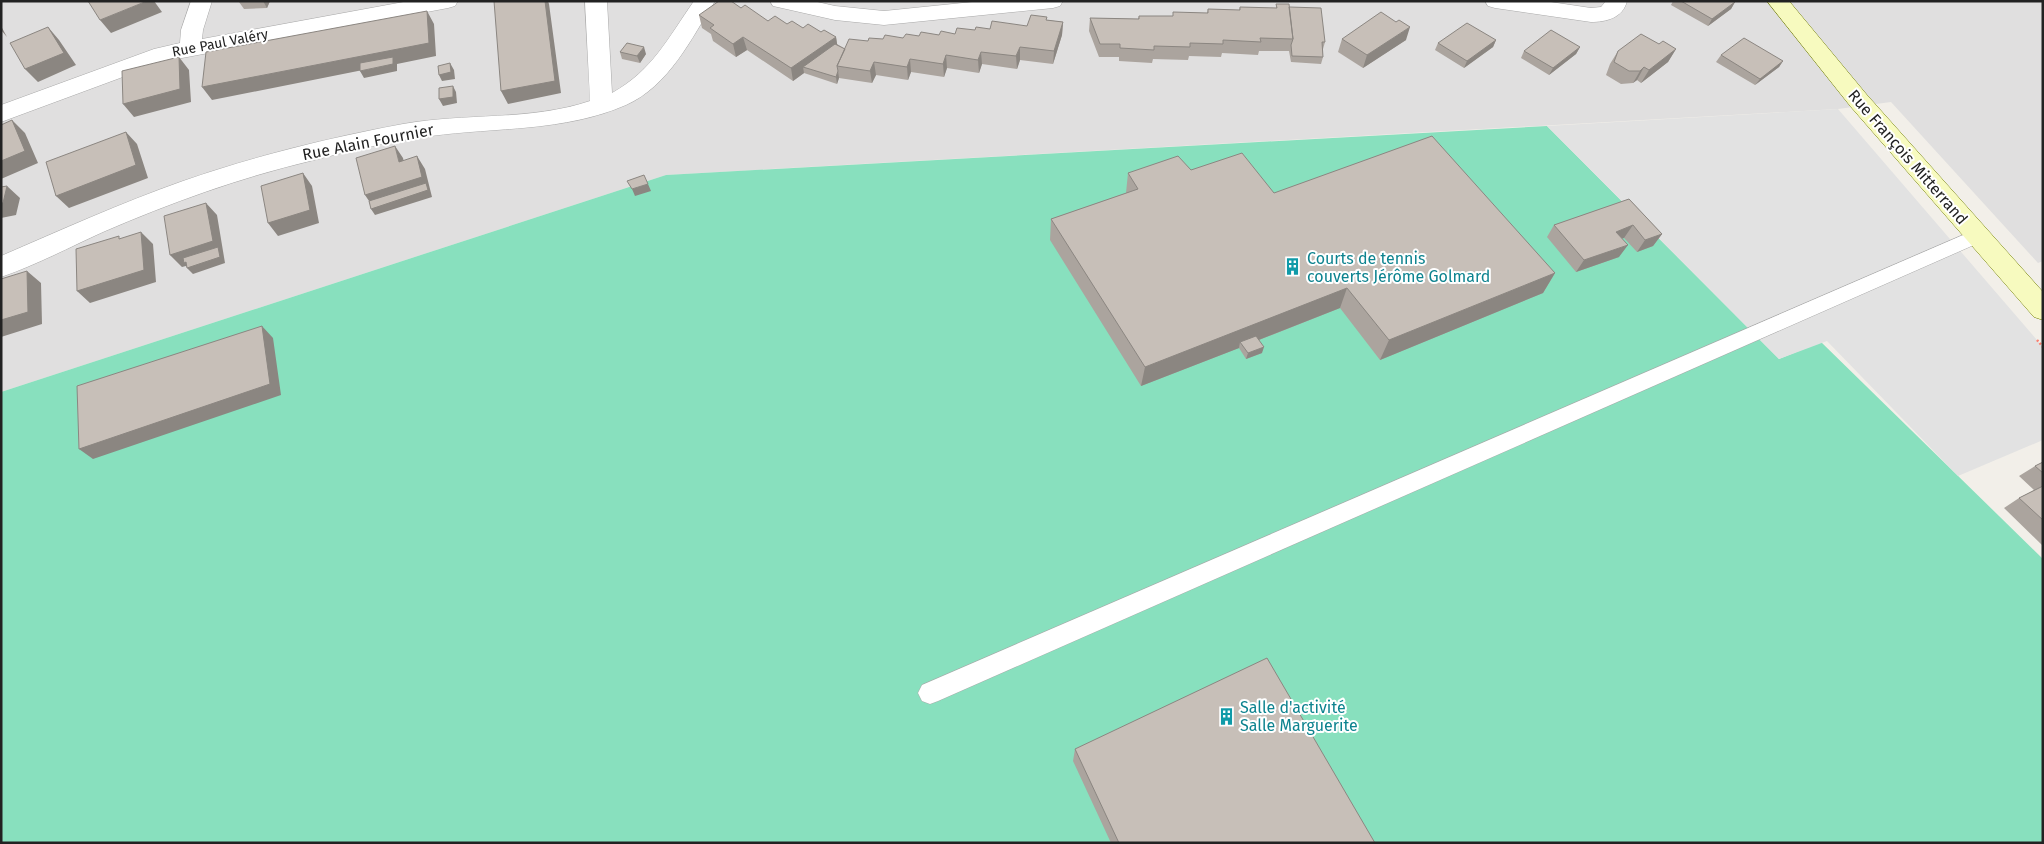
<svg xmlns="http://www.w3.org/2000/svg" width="2044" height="844" viewBox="0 0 2044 844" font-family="'Fira Sans',sans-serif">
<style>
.residential{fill:#e0dfdf}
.pitch{fill:#88e0be}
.parking{fill:#e2e2e2}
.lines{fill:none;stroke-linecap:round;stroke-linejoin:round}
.lane-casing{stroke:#a9a9a9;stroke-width:1}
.street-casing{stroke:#a9a9a9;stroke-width:1}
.secondary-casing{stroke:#707d05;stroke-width:1}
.path{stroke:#fa8072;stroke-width:2.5;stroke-dasharray:2 2;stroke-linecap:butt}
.lane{fill:#fff;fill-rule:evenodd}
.street{fill:#fff;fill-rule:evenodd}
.secondary{fill:#f7fabf;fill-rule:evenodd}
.wall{fill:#aba49e}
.shaded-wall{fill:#8b8681}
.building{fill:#c7bfb8;stroke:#8b8681}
.labels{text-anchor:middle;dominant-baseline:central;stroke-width:4;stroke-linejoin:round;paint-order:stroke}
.far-street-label{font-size:14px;fill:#222;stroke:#fff}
.street-label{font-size:16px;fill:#222;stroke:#fff}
.culture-label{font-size:16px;fill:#0d838f;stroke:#fff;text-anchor:start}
</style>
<rect width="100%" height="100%" fill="#f2efe9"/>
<path class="residential" d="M1 1H2043V261L2038 263 1891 102 1838 109 666 175 1 392Z"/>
<path class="pitch" d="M1547 126 1779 359 1821 342 2043 559V843H1V392L666 175Z"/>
<path class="parking" d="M1838 109 2043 347V440L1958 476 1827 341 1779 359 1547 126Z"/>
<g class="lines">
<defs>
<path id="lane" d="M1977 229 1983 231 1986 236 1983 241 938 701 930 704 922 701 918 693 922 685Z"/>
<path id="street" d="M191 1H212L203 30 202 39 409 1H458L455 6 448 8 166 61 1 122V105L154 49 180 43 181 30Z
M585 1H607L612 93C653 70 668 38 694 1H715C691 39 669 86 626 105 564 132 497 127 431 136 390 141 350 151 310 161 239 178 170 203 103 232 70 247 36 265 1 277V256C61 230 121 203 183 181 255 156 328 138 403 124 464 113 531 121 590 101Z
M770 1H813L835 6 884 11 982 1H1063L1060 6 1053 8 884 25 835 20 773 6Z
M1485 1H1544L1591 8 1601 7 1606 1H1627C1623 18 1606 22 1591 22L1495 8 1488 6Z"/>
<path id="secondary" d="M1767 1H1789L1867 95 2043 292V320L2034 317 1851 107Z"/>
</defs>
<use href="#lane" class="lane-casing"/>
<use href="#street" class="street-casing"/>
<use href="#secondary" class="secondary-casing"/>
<path class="path" d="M2037 340 2043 347"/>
<use href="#lane" class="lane"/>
<use href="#street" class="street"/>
<use href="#secondary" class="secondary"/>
</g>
<path class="wall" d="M234 1H270L267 8 244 9 239 2H235Z
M1673 1H1734L1735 2 1731 9 1708 26 1671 5Z
M1276 4 1289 7 1325 42 1323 49V57L1321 64 1291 62 1289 51H1259L1258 55 1222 53 1221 57 1189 56 1188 60 1153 59 1152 63 1119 61V57H1099L1089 31 1090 18 1138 19 1139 16H1173L1207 13 1208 9 1239 10 1240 7 1276 8Z
M741 8 768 21 787 24 836 37 837 44 845 49 868 41 955 34 990 29 1027 26 1047 20 1063 22 1062 35 1053 64 1020 60 1017 69 982 64 979 73 947 68 944 77 911 72 908 80 876 75 872 83 839 78 837 84 804 73 793 81 747 50 736 57 713 41 711 34 702 28 699 15Z
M1342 39 1406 40 1363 68 1338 52Z
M1496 40 1493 47 1464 68 1435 50 1438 43Z
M1659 44 1676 49 1668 62 1641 83 1637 80 1633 83 1621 84 1606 75 1610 64 1618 51Z
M1580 47 1576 54 1549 75 1521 58 1524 51Z
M620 52 646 54 640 63 622 59Z
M1721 55 1783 61 1779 67 1755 85 1716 62Z
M1191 170 1274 193 1555 273 1543 293 1380 360 1340 308 1259 340 1262 353 1246 359 1239 348 1141 386 1050 240 1051 219 1126 193 1128 173Z
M1629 199 1662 234 1653 246 1637 252 1624 238H1622L1619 257 1576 272 1547 237 1554 225Z
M2043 462V546L2004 508 2019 498 2034 490 2019 476 2035 466Z
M1075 749 1375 843H1111L1073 761Z"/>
<path class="shaded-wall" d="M147 1H154L162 12 111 33 100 20Z
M263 1H270L267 8Z
M545 1H548L549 4 561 93 508 104 501 91Z
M1735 2 1731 9 1708 26 1712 19Z
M427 11 434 24 436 56 397 64V71L364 78 360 71 393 64 212 100 202 87Z
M1063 22 1062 35 1053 64 1054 51Z
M1 26 7 37 1 30Z
M48 27 59 40 76 65 38 82 25 69Z
M1410 27 1406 40 1363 68 1367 55Z
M743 37 747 50 736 57 733 44Z
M836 37 838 50 803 67 804 73 793 81 791 68Z
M1496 40 1493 47 1464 68 1467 61Z
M644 47 646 54 640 63 637 56Z
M1020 47V60L1017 69 1016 56Z
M1580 47 1576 54 1549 75 1553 68Z
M1676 49 1668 62 1641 83 1649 70Z
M981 52 982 64 979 73 978 60Z
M946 55 947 68 944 77 943 64Z
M179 57 189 70 191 102 134 117 123 104Z
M910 59 911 72 908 80 907 67Z
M1783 61 1779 67 1755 85 1760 79Z
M874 62 876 75 872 83 870 71Z
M450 63 454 70 455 79 442 81 439 75Z
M1644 67 1637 80 1633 83 1640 71Z
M838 71 839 78 837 84 836 77Z
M453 86 456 92 457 103 443 106 439 99Z
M12 120 25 133 38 163 1 179V161Z
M126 132 137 144 148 178 69 208 56 196Z
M395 146 403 158 407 174 399 162Z
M417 156 425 169 432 197 375 215 371 209 373 207 365 195Z
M303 173 312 186 319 223 278 236 268 223Z
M648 184 651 191 635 196 632 189Z
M7 186 20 198 16 215 1 218V203Z
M206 203 217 215 225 263 193 274 187 268H188L186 266 182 267 170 255Z
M1633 225 1624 238 1608 244 1616 232Z
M141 232 153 244 156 282 90 303 77 291Z
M1662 234 1653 246 1637 252 1645 240Z
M1628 245 1619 257 1576 272 1584 260Z
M27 271 41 283 42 324 1 337V320Z
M1555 273 1543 293 1380 360 1389 340Z
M1347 288 1340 308 1243 346 1240 342 1239 348 1141 386 1145 367Z
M262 326 273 338 281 395 93 459 79 449Z
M1264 347 1262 353 1246 359 1248 353Z"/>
<path class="building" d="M88 1H147L100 20Z
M494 1H545L555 81 501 91Z
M719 1H731L741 8 745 5 768 21 775 16 787 24 792 21 803 28 808 24 821 32 824 30 836 37 791 68 743 37 733 44 710 28 714 25 699 15Z
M1681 1H1734L1735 2 1712 19Z
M1276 4H1289L1293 39 1260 38 1261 42 1223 40V44L1190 43V47L1154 46V50L1120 48V44H1100L1090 18 1139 19V16H1173V12L1208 13V9L1240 10V7L1277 8Z
M1289 7 1321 8 1325 42H1322L1323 57 1292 56 1291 45 1293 39Z
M427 11 429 43 202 87 206 52Z
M1381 12 1396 22 1399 20 1410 27 1367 55 1342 39Z
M1031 15 1047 17 1046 20 1063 22 1054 51 1020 47 1016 56 981 52 978 60 946 55 943 64 910 59 907 67 874 62 870 71 837 66 849 39 868 41 869 38 883 39 885 35 903 38 906 34 919 36 921 32 939 35 941 31 955 34 957 28 975 30 976 27 990 29 992 21 1027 26Z
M1467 23 1496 40 1467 61 1438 43Z
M48 27 64 53 25 69 10 43Z
M1551 30 1580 47 1553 68 1524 51Z
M1641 34 1659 44 1663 41 1676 49 1649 70 1644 67 1640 71H1629L1614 62 1618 51Z
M1744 38 1783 61 1760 79 1721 55Z
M627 43 644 47 637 56 620 52Z
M835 44 845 49 837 66 838 71 836 77 803 67Z
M179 57 180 89 123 104 122 71Z
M393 57V64L360 71V63Z
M450 63 451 72 439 75 438 66Z
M453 86V97L439 99V88Z
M12 120 25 151 1 161V125Z
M126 132 136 165 56 196 46 162Z
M1432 136 1555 273 1389 340 1347 288 1145 367 1051 219 1138 189 1128 173 1178 156 1191 170 1242 153 1274 193Z
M395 146 399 162 417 156 422 177 365 195 356 158Z
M303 173 310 210 268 223 261 186Z
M644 175 648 184 632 189 627 181Z
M426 183 428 190 371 209 369 201Z
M7 186 3 203H1V187Z
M1629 199 1662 234 1645 240 1633 225 1616 232 1628 245 1584 260 1554 225Z
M206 203 213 241 170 255 164 216Z
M141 232 144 270 77 291 76 249 119 236V239Z
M218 247 220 257 187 268 186 262 184 263 183 258Z
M27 271 28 312 1 320V279Z
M262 326 270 384 79 449 77 386Z
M1256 336 1264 347 1248 353 1240 342Z
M2043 462V473L2035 466Z
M2043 486V520L2019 498Z
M1267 658 1375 843H1119L1075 749Z"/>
<defs>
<symbol id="building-bare" viewBox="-9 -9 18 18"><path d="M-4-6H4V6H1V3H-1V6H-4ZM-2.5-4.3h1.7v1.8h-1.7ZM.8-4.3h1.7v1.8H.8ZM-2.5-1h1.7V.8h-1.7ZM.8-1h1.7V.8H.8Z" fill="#0f9aa8" stroke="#fff" stroke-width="2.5" paint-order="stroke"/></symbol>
</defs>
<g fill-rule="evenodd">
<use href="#building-bare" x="1280" y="254" width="25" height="25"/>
<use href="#building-bare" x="1214" y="704" width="25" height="25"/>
</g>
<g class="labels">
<g class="far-street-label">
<text transform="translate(220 43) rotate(-11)">Rue Paul Valéry</text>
</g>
<g class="street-label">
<text transform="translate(368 142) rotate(-11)">Rue Alain Fournier</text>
<text transform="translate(1908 157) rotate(49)">Rue François Mitterrand</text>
</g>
<g class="culture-label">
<text x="1307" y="258">Courts de tennis<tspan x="1307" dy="18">couverts Jérôme Golmard</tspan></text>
<text x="1240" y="707">Salle d'activité<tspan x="1240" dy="18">Salle Marguerite</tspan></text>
</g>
</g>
<rect width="2044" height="844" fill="none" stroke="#222222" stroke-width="5"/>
</svg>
